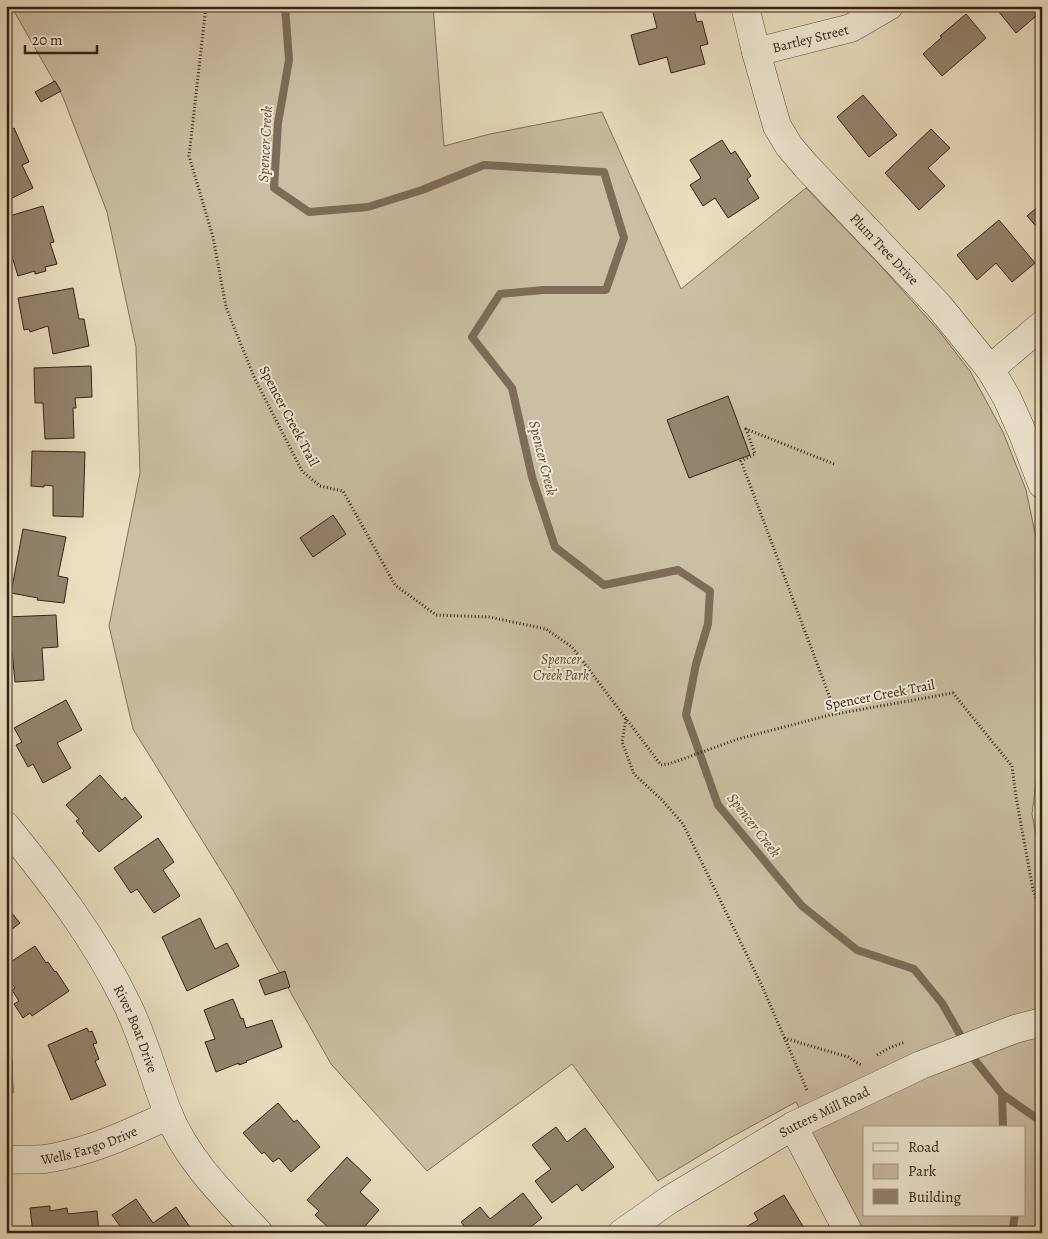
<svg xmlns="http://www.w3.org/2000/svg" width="1048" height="1239" viewBox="0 0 1048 1239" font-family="Alegreya,serif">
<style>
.green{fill:#cbbfa3;stroke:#80705c;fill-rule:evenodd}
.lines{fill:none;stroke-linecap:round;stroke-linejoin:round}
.stream{stroke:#7c6c59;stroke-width:8}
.building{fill:#93846e;stroke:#352116}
.minor-casing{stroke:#625040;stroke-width:29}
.path{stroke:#352116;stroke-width:3;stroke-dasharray:1 2.5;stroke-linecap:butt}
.minor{stroke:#f1ead6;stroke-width:28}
.labels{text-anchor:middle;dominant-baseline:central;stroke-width:4;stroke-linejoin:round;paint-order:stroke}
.street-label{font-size:14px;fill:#352116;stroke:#f1ead6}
.park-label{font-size:14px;font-style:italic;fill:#5a4839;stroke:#f1ead6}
.water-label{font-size:15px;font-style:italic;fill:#5f4d3d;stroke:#f1ead6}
</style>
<rect width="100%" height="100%" fill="#eadfc0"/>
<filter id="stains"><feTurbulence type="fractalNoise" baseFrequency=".004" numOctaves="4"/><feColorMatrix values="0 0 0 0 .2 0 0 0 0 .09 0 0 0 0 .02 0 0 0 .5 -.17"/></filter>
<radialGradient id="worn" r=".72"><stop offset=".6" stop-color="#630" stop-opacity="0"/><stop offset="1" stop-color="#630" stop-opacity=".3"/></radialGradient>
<path class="green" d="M11 6H433L444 146 490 134 602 112 681 289 806 188 879 264 939 331 970 371 1003 432 1026 490 1042 566V739L1032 814 1042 865V1233H865L796 1102 726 1140 658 1181 572 1064 427 1171 331 1064 233 890 133 729 109 626 140 473 136 347 107 212 63 97ZM864 1128H1024V1215H864Z"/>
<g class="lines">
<path class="stream" d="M285 6 289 60 278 123 274 188 309 212 368 207 422 190 484 165 604 172 624 238 606 290H543L500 294 472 337 512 388 532 477 555 547 604 585 678 570 710 591 708 624 696 664 686 715 718 805 802 906 857 950 914 969 942 1003 974 1059 1002 1094 1042 1122
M1002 1094 1003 1128
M1012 1233 1015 1215"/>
</g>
<path class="building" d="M661 6H693L697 22 702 21 708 44 700 46 705 64 671 73 667 57 639 65 631 35 657 28 652 9Z
M994 6H1042V11L1016 33Z
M966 14 986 38 942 76 923 54 942 37 940 36Z
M55 81 61 91 41 102 35 92Z
M863 95 897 135 869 157 837 117Z
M14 128 29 162 22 165 33 188 10 199 9 196 6 198V132Z
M931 129 950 148 928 168 945 186 919 210 885 173Z
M722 140 731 154 735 151 751 176 747 179 759 198 728 218 715 198 703 206 690 185 701 178 690 160Z
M1042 203V233L1027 216Z
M43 206 54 242 50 243 57 264 45 267 46 271 35 274V271L18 276 6 237V217Z
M999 220 1035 263 1012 282 996 263 977 280 957 255Z
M73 288 79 319H84L89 346 53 354 48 326 30 332 29 329 24 330 18 298Z
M91 366 92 397 75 398 76 408H73L74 438 45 439 43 403H35L34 368Z
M728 396 750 455 689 478 667 420Z
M32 451 85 452 83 517 53 516V486L44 485V487L31 486Z
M333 515 346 534 313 557 300 538Z
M23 529 66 537 58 576 68 578 64 603 37 600 38 598 11 593Z
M56 615 58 647 42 648 44 680 15 682 12 651H6V617Z
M66 700 82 730 57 743 71 768 43 783 33 764 28 767 16 745 22 742 14 728Z
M100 775 122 800 125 797 142 817 99 852 82 833 84 831 76 821 79 819 66 805Z
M158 838 174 862 163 870 180 896 154 913 137 889 131 893 114 868Z
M6 906 20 923 6 934Z
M200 918 215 949 227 943 239 966 187 991 162 937Z
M35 946 46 963 48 962 55 972 56 971 69 991 32 1016 30 1013 23 1018 14 1004 19 1001 12 990 15 988 6 975V965Z
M285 971 290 987 265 995 259 980Z
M233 999 241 1019 243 1018 246 1028 272 1020 282 1047 246 1061 247 1062 239 1065V1063L216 1072 205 1042 215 1039 204 1010Z
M87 1028 89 1032 92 1031 97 1043 93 1044 99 1059 95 1061 106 1085 71 1100 48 1045Z
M6 1059H12L13 1093H6Z
M278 1103 294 1122 297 1120 320 1147 291 1172 279 1158 273 1162 264 1152 262 1154 243 1133Z
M556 1127 567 1142 585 1128 614 1167 582 1191 577 1184 552 1203 535 1181 551 1169 532 1145Z
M347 1157 371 1180 360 1192 379 1210 359 1233H340L337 1230 334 1233 315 1215 319 1211 307 1200Z
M523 1193 542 1218 523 1233H469L461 1222 480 1207 490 1219Z
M784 1195 807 1233H736L758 1220 754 1213Z
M136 1199 153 1223 176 1207 194 1233H125L112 1215Z
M50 1206V1211L67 1208 68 1214 97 1211 99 1233H33L30 1208Z
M6 1207H10L12 1233H6Z"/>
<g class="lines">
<defs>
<g id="minor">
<path id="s1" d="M745 6 756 52 777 126 789 146 806 166 938 305 990 369 1007 398 1023 434 1042 484"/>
<path id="s2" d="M756 52 851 28 889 6"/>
<path d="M990 369 1042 325"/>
<path id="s3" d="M6 826C53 884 94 936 127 1004 144 1039 154 1077 168 1113 187 1160 225 1197 259 1233"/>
<path d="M793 1126 849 1233"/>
<path id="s4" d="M6 1160C19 1159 32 1160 45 1159 90 1152 128 1134 169 1115"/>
<path id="s5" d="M622 1233 669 1200 793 1126 921 1065 1015 1029 1042 1022"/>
</g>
</defs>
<use href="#minor" class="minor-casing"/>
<path class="path" d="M206 6 189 156 213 237 226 307 255 379 302 471 320 486 343 491 395 585 436 615 489 617 546 629 572 647 661 765 669 764 738 739 830 715 953 693 1012 766 1016 797 1033 890 1042 913
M834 464 746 429 755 454 741 461 836 714
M626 719 622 742 634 774 662 800 683 824 762 986 807 1090
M784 1038 848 1057 861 1065
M877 1055 889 1048 905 1042"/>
<use href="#minor" class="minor"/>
</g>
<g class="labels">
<g class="street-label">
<text stroke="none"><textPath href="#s2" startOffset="56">Bartley Street</textPath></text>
<text stroke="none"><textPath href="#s1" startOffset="288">Plum Tree Drive</textPath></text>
<text transform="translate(289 416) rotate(62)">Spencer Creek Trail</text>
<text transform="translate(880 695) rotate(-11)">Spencer Creek Trail</text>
<text stroke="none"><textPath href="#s3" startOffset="242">River Boat Drive</textPath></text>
<text stroke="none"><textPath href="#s5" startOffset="236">Sutters Mill Road</textPath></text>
<text stroke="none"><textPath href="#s4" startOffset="85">Wells Fargo Drive</textPath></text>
</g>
<g class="park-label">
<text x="561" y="659">Spencer<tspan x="561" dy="16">Creek Park</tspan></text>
</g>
<g class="water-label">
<text transform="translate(265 144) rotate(-87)">Spencer Creek</text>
<text transform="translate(543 458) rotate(76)">Spencer Creek</text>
<text transform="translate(754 825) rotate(52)">Spencer Creek</text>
</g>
</g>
<rect width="1048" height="1239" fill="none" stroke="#eadfc0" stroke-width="25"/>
<rect x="8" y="8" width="1033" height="1224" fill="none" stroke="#352116" stroke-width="2.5"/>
<rect x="12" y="12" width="1023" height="1214" fill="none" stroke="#352116"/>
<rect x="863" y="1126" width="162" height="90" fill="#f1ead6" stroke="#a69a89"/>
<rect x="873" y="1143" width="25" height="8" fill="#f1ead6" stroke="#a69a89"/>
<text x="908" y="1152" font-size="15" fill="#352116">Road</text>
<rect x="873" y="1164" width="25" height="15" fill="#cbbfa3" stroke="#a69a89"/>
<text x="908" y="1176" font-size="15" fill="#352116">Park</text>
<rect x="873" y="1189" width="25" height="15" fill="#93846e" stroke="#a69a89"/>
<text x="908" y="1202" font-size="15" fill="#352116">Building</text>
<path d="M25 45v8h72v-8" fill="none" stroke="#352116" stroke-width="2.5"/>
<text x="32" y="45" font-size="15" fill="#352116" stroke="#f1ead6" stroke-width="4" paint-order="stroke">20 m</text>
<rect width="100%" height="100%" filter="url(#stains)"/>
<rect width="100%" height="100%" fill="url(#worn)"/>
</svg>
